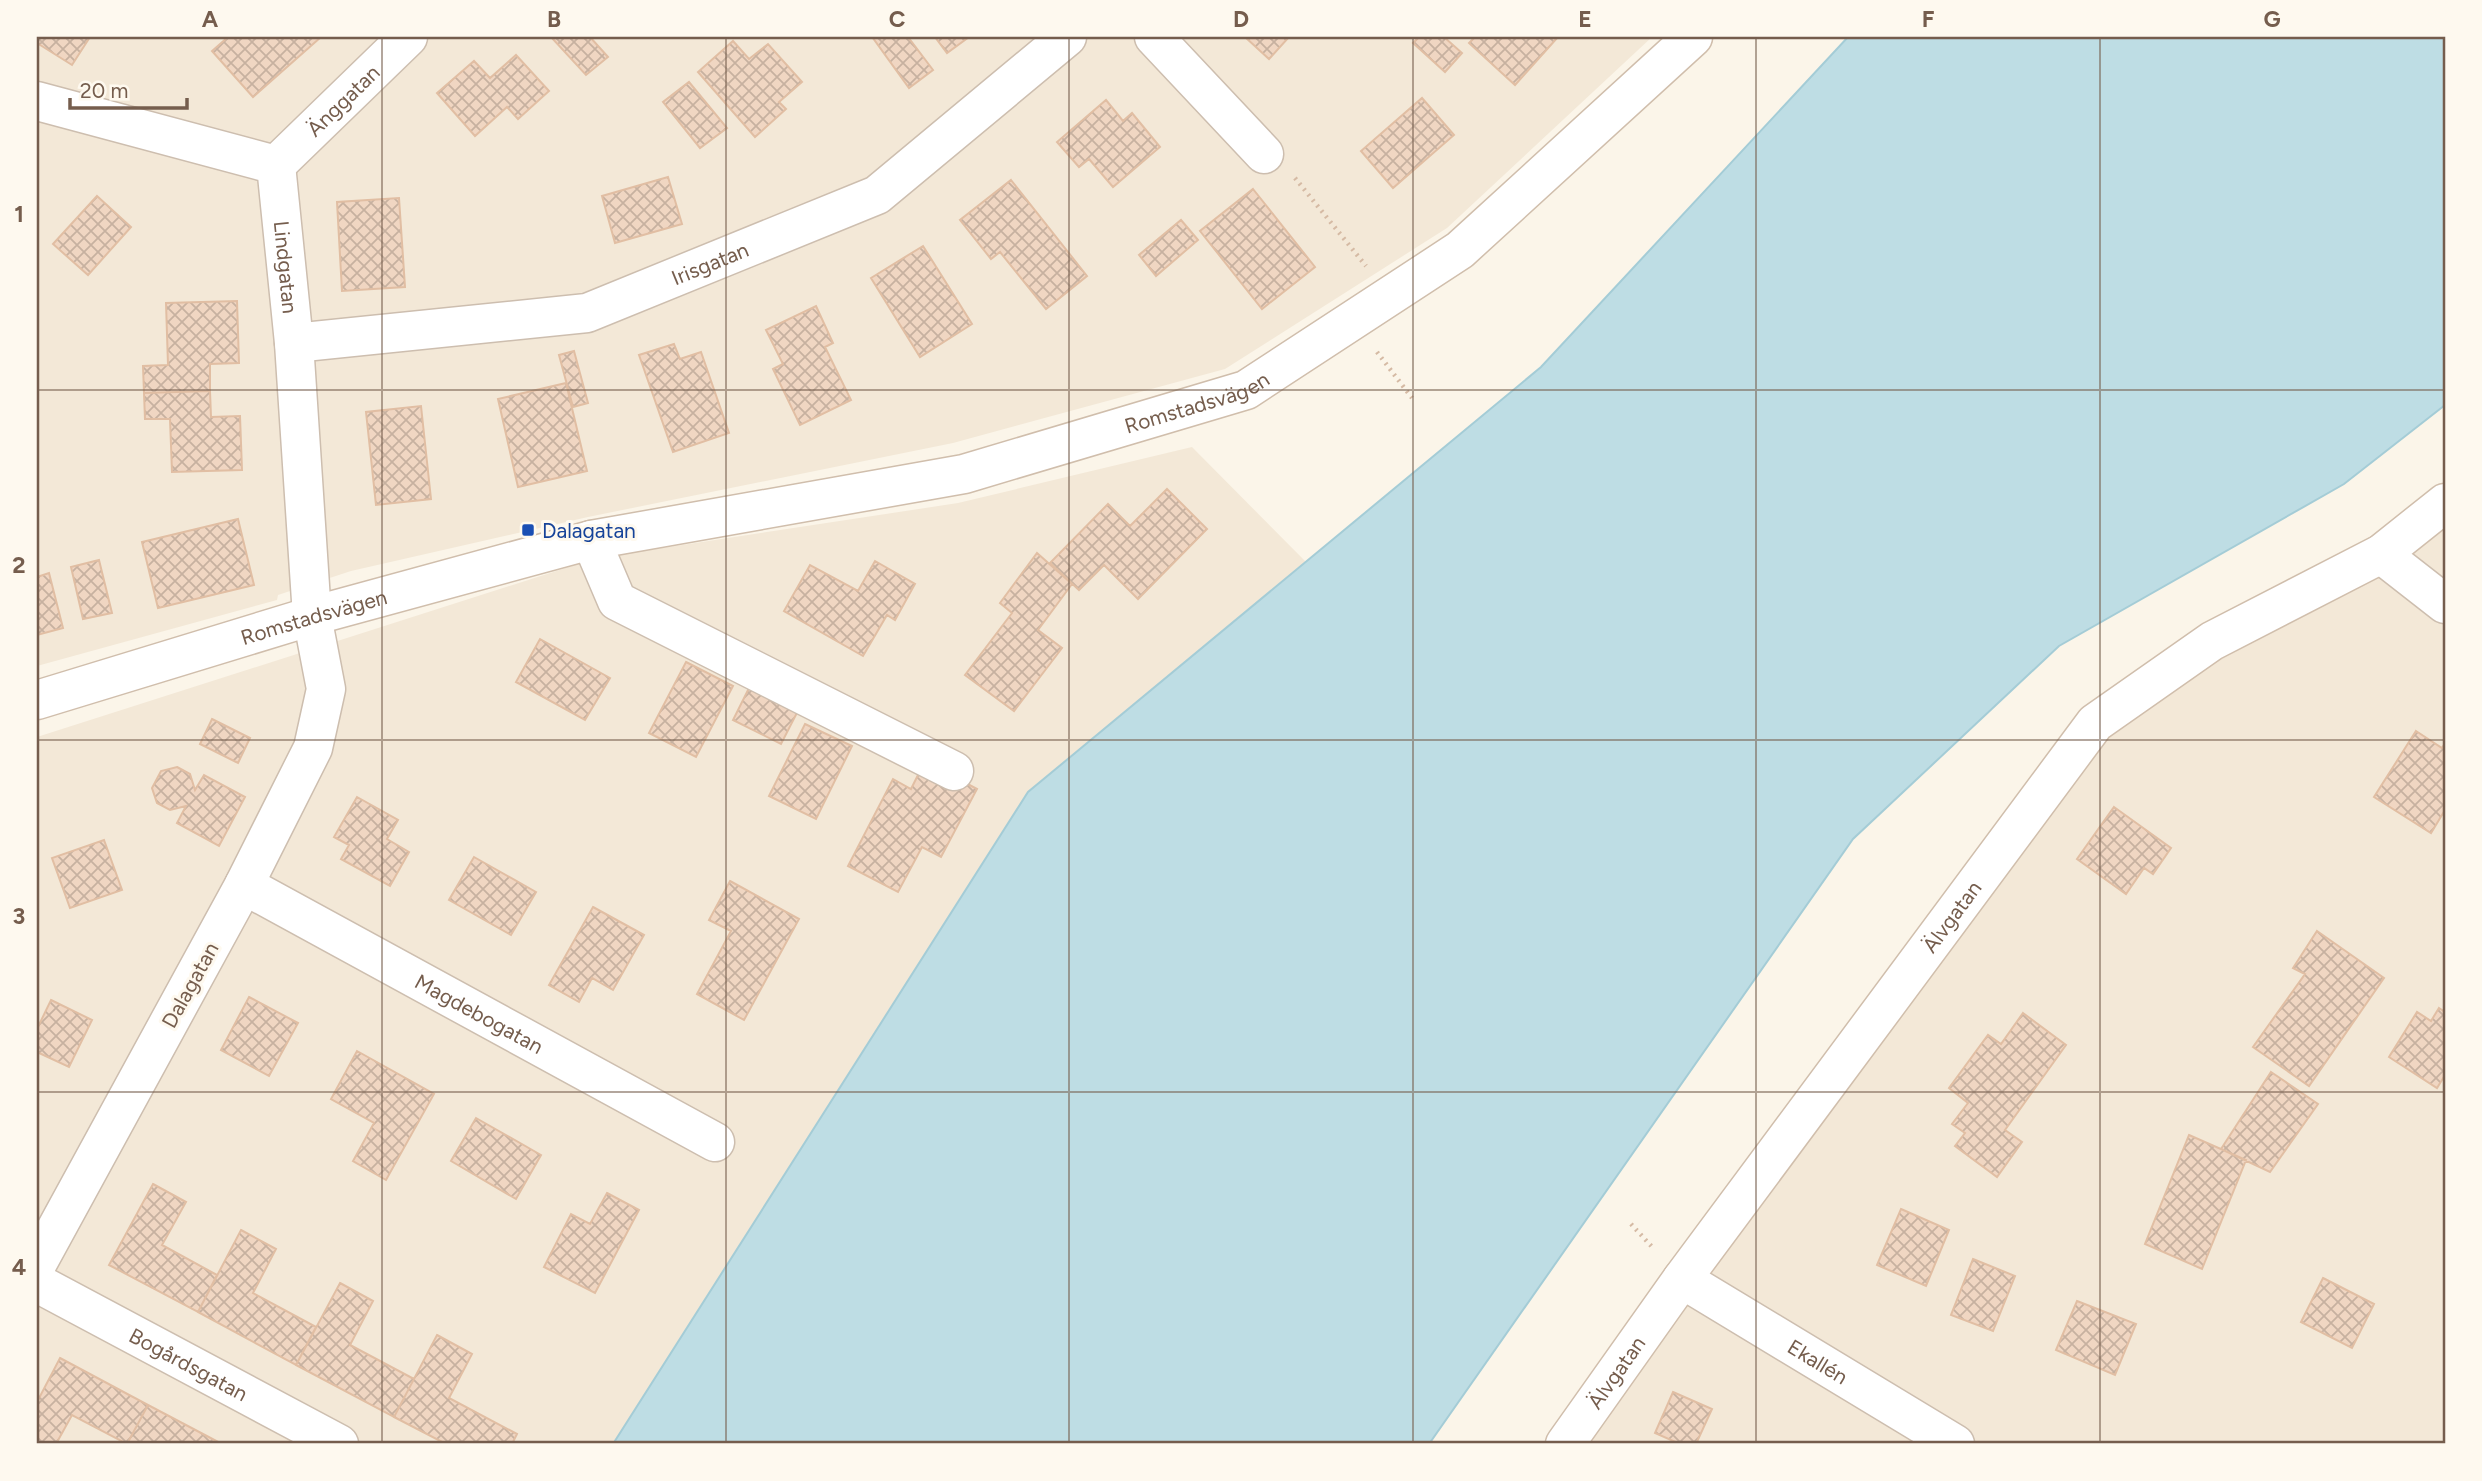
<svg xmlns="http://www.w3.org/2000/svg" width="2482" height="1481" viewBox="0 0 2482 1481" font-family="Figtree,sans-serif">
<style>
.residential{fill:#f3e8d7}
.water{fill:#bedde4;stroke:#a4ccd6;stroke-width:2}
.building{fill:url(#building-cross-hatch);stroke:#e1bea3;stroke-width:2}
.lines{fill:none;stroke-linecap:round;stroke-linejoin:round}
.street-casing{stroke:#cdbeaf;stroke-width:41}
.secondary-casing{stroke:#d0beac;stroke-width:41}
.path{stroke:#d5baa4;stroke-width:4.5;stroke-dasharray:2 5;stroke-linecap:butt}
.street{stroke:#fff;stroke-width:38}
.secondary{stroke:#fff;stroke-width:38}
.grid{fill:none;stroke:#755d4d;stroke-width:2;stroke-opacity:0.55}
.transit-dot{fill:#1a4fb4;stroke:#fef9ef;stroke-width:2.5}
.labels{text-anchor:middle;dominant-baseline:central;stroke-width:6;stroke-linejoin:round;paint-order:stroke}
.street-label{font-size:21px;fill:#755d4d;stroke:#fef9ef}
.transit-label{font-size:21px;fill:#164399;stroke:#fef9ef;text-anchor:start}
.neatline{fill:none;stroke:#755d4d;stroke-width:2.5}
.grid-label{font-size:23px;text-anchor:middle;font-weight:bold;fill:#755d4d}
</style>
<defs>
<pattern id="building-cross-hatch" width="8" height="8" patternUnits="userSpaceOnUse" patternTransform="scale(1.75)"><rect width="8" height="8" fill="#f0d6c2"/><path d="M0 0l8 8M0 8l8-8" fill="none" stroke="#c7b1a0"/></pattern>
</defs>
<rect width="100%" height="100%" fill="#fbf5e9"/>
<path class="residential" d="M37 37H1652L1447 228 1225 369 953 443 588 517 351 571 278 595 277 600 37 666Z
M1192 447 1306 562 1028 792 613 1444H37V737L597 558 958 503Z
M2445 513V1444H1586L2103 733Z"/>
<path class="water" d="M1848 37H2445V405L2344 484 2059 646 1853 839 1429 1444H613L1028 792 1541 367Z"/>
<path class="building" d="M37 37H90L72 65 37 43Z
M228 37H321L253 97 212 51Z
M551 37H590L608 57 586 75Z
M875 37H908L933 70 909 88 873 38Z
M935 37H969L947 53Z
M1245 37H1289L1269 59Z
M1419 37H1444L1462 53 1445 72 1413 43Z
M1475 37H1558L1515 85 1469 43Z
M733 41 749 59 768 44 802 82 779 102 786 109 755 137 698 72Z
M516 55 549 91 518 119 507 107 475 136 437 93 474 61 490 78Z
M689 82 727 128 700 148 663 102Z
M1422 98 1454 135 1393 188 1361 151Z
M1106 100 1123 121 1132 113 1160 147 1113 187 1089 159 1079 167 1057 142Z
M668 177 682 224 615 243 602 196Z
M1011 180 1087 276 1046 309 1000 252 991 259 960 220Z
M1253 189 1315 267 1262 309 1200 231Z
M97 196 131 227 88 275 53 244Z
M399 198 405 287 342 291 337 202Z
M1181 220 1198 240 1156 276 1139 255Z
M923 246 972 324 920 357 871 278Z
M237 301 239 363 210 364V391L144 393 143 366 168 365 166 303Z
M816 306 833 343 825 347 851 400 800 425 773 369 783 364 766 330Z
M674 344 680 359 701 352 729 433 673 452 639 355Z
M574 351 588 403 573 407 559 355Z
M566 383 587 471 518 487 498 399Z
M210 391 211 417 240 416 242 470 172 472 170 419H145L144 393Z
M421 406 431 499 376 505 366 412Z
M1167 489 1207 529 1138 599 1104 565 1079 590 1050 563 1108 504 1130 526Z
M238 519 254 585 158 608 142 542Z
M1037 553 1072 584 1038 630 1062 648 1014 711 965 675 1012 613 1000 603Z
M99 560 112 613 83 619 71 567Z
M875 561 915 584 895 620 887 615 863 656 784 611 810 565 858 591Z
M49 573 63 628 37 635V577Z
M540 639 610 678 585 720 516 682Z
M686 662 733 686 696 757 649 733Z
M753 680 801 705 781 744 733 720Z
M212 719 250 738 238 763 200 744Z
M805 724 852 746 816 819 769 796Z
M2416 731 2442 748 2445 743V810L2431 833 2374 797Z
M925 761 977 789 941 857 922 847 898 892 848 866 893 779 911 789Z
M177 767 190 774 195 790 204 775 245 797 219 846 177 823 186 806 170 810 157 803 152 788 161 771Z
M357 797 398 820 387 839 409 852 390 886 341 859 349 845 334 837Z
M2114 807 2171 848 2153 874 2144 868 2126 894 2077 859Z
M104 840 122 890 70 908 52 858Z
M474 857 536 892 511 935 449 900Z
M730 881 799 919 744 1020 697 994 731 931 709 920Z
M593 907 644 935 613 990 592 978 579 1002 549 985Z
M2317 931 2384 978 2309 1086 2253 1047 2305 974 2293 968Z
M249 997 298 1023 269 1076 221 1050Z
M51 1000 92 1020 69 1067 37 1052V1029Z
M2439 1008 2445 1012V1075L2437 1088 2389 1057 2417 1012 2431 1021Z
M2023 1013 2066 1045 2005 1130 2022 1142 1997 1177 1955 1146 1965 1133 1952 1124 1968 1103 1949 1088 1988 1035 2001 1044Z
M357 1051 434 1094 386 1180 353 1161 374 1123 331 1099Z
M2271 1072 2318 1104 2270 1172 2221 1149Z
M476 1118 541 1155 516 1199 451 1161Z
M2189 1135 2246 1160 2202 1269 2145 1244Z
M153 1184 186 1202 162 1245 217 1275 198 1312 109 1265Z
M607 1193 639 1210 595 1293 544 1267 571 1214 590 1224Z
M1901 1209 1949 1230 1926 1286 1877 1265Z
M241 1230 276 1249 253 1293 316 1327 296 1365 198 1312Z
M1973 1259 2015 1276 1993 1331 1951 1315Z
M2323 1278 2374 1304 2352 1348 2301 1322Z
M340 1283 373 1301 350 1345 414 1379 394 1417 296 1365Z
M2077 1301 2136 1324 2115 1375 2056 1350Z
M437 1335 472 1354 449 1398 517 1434 512 1444H446L394 1417Z
M60 1358 148 1405 127 1444 72 1415 56 1444H37V1402Z
M1673 1392 1712 1409 1696 1444H1680L1655 1433Z
M148 1405 222 1444H127Z"/>
<g class="lines">
<defs>
<g id="street">
<path d="M1154 37 1264 154"/>
<path id="s1" d="M37 101 276 165 294 343 312 616 326 689 313 748 244 885 37 1264"/>
<path id="s2" d="M276 165 408 37"/>
<path id="s3" d="M294 343 587 313 877 195 1067 37"/>
<path d="M591 540 617 601 954 771"/>
<path d="M2381 554 2445 604"/>
<path id="s4" d="M244 885 715 1142"/>
<path id="s5" d="M1682 1279 1955 1444"/>
<path id="s6" d="M37 1283 339 1444"/>
</g>
<g id="secondary">
<path id="s7" d="M37 700 312 616 591 540 964 474 1246 390 1460 250 1693 37"/>
<path id="s8" d="M1565 1444 1682 1279 2095 723 2212 641 2381 554 2445 503"/>
</g>
</defs>
<use href="#street" class="street-casing"/>
<use href="#secondary" class="secondary-casing"/>
<path class="path" d="M1295 178 1366 266
M1377 352 1412 398
M1631 1224 1654 1249"/>
<use href="#street" class="street"/>
<use href="#secondary" class="secondary"/>
</g>
<path class="grid" d="M382 37V1444M726 37V1444M1069 37V1444M1413 37V1444M1756 37V1444M2100 37V1444M37 390H2445M37 740H2445M37 1092H2445"/>
<rect class="transit-dot" x="521" y="523" width="14" height="14" rx="3.5"/>
<g class="labels">
<g class="street-label">
<text stroke="none"><textPath href="#s2" startOffset="93">Änggatan</textPath></text>
<text stroke="none"><textPath href="#s3" startOffset="427">Irisgatan</textPath></text>
<text stroke="none"><textPath href="#s1" startOffset="350">Lindgatan</textPath></text>
<text stroke="none"><textPath href="#s7" startOffset="1199">Romstadsvägen</textPath></text>
<text stroke="none"><textPath href="#s7" startOffset="289">Romstadsvägen</textPath></text>
<text stroke="none"><textPath href="#s8" startOffset="654">Älvgatan</textPath></text>
<text transform="translate(190 985) rotate(-61)">Dalagatan</text>
<text stroke="none"><textPath href="#s4" startOffset="268">Magdebogatan</textPath></text>
<text stroke="none"><textPath href="#s5" startOffset="159">Ekallén</textPath></text>
<text stroke="none"><textPath href="#s6" startOffset="172">Bogårdsgatan</textPath></text>
<text stroke="none"><textPath href="#s8" startOffset="88">Älvgatan</textPath></text>
</g>
<g class="transit-label">
<text x="542" y="530">Dalagatan</text>
</g>
</g>
<rect width="2482" height="1481" fill="none" stroke="#fef9ef" stroke-width="77"/>
<path d="M70 98v10h117v-10" fill="none" stroke="#755d4d" stroke-width="3.5"/>
<text x="80" y="98" font-size="21" fill="#755d4d" stroke="#fef9ef" stroke-width="5" paint-order="stroke">20 m</text>
<rect x="38" y="38" width="2406" height="1404" class="neatline"/>
<g class="grid-label">
<text x="210" y="27">A</text>
<text x="554" y="27">B</text>
<text x="897" y="27">C</text>
<text x="1241" y="27">D</text>
<text x="1585" y="27">E</text>
<text x="1928" y="27">F</text>
<text x="2272" y="27">G</text>
<text x="19" y="222">1</text>
<text x="19" y="573">2</text>
<text x="19" y="924">3</text>
<text x="19" y="1275">4</text>
</g>
</svg>
